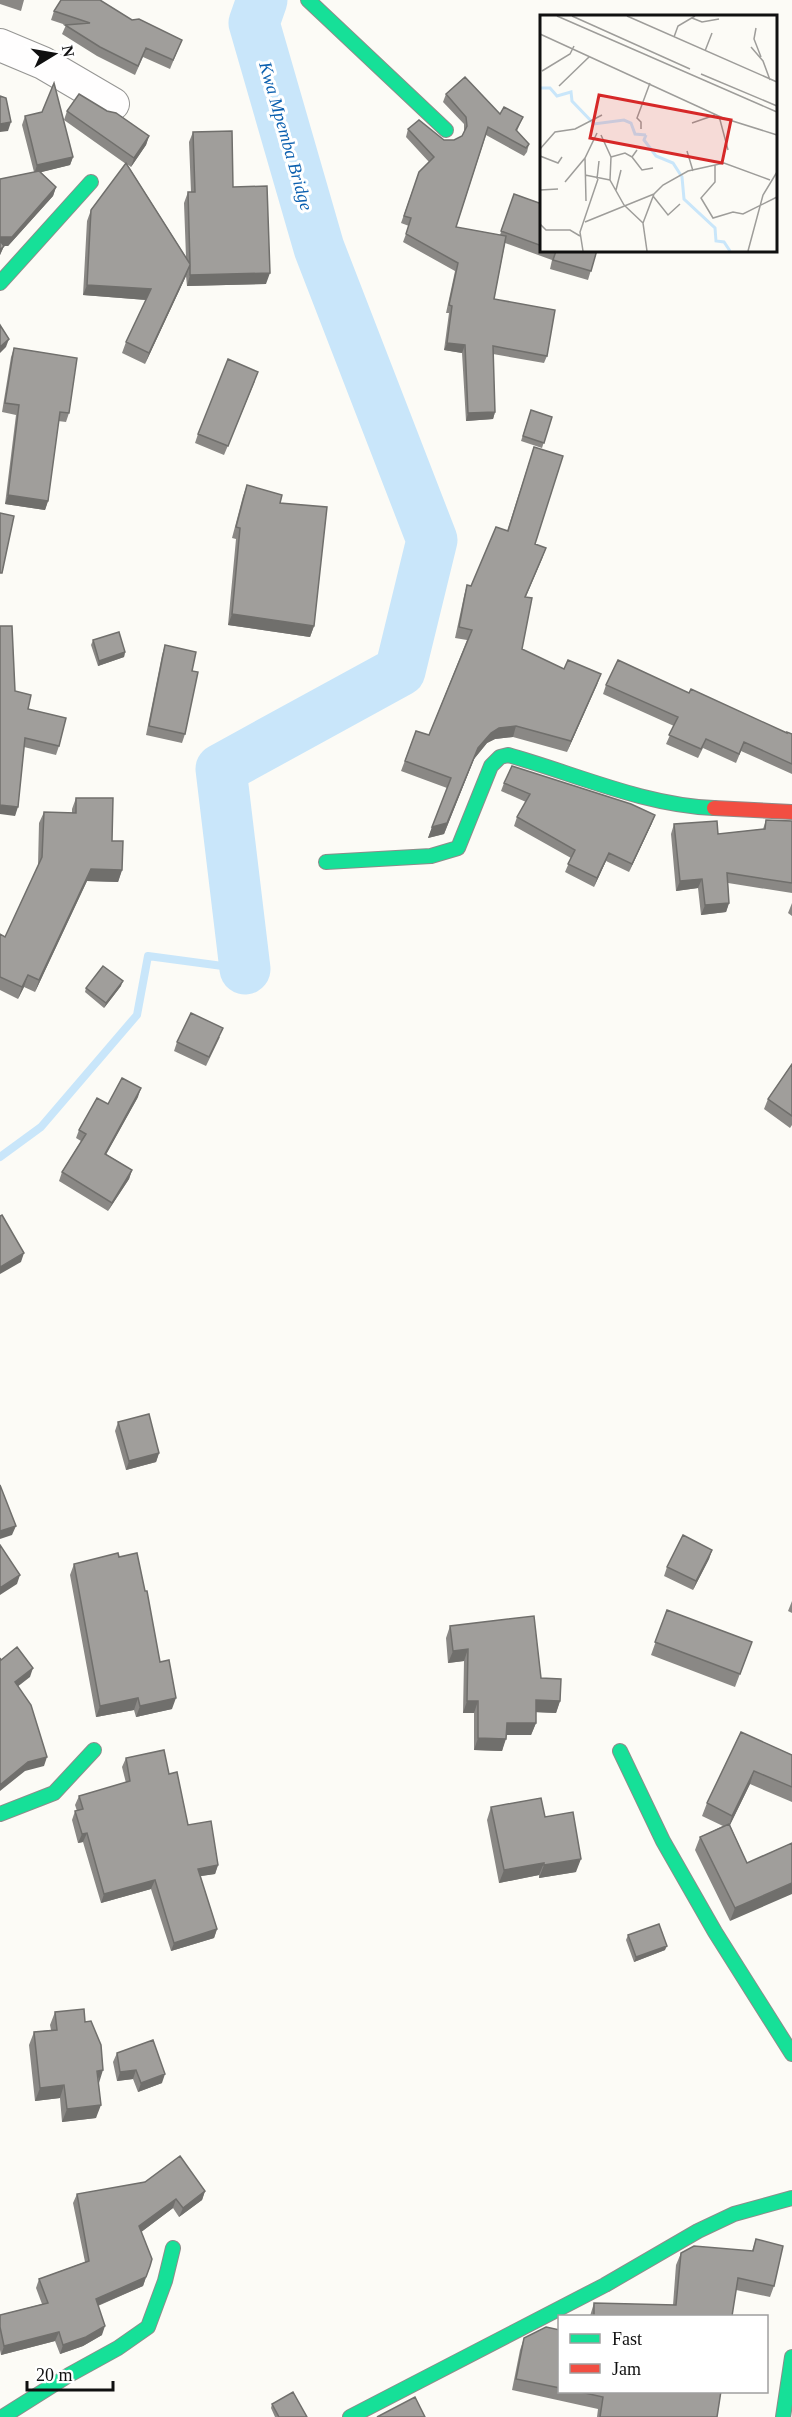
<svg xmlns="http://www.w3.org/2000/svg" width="792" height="2417" viewBox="0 0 792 2417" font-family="'Times New Roman',serif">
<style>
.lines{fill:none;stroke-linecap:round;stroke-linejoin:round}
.stream{stroke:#c9e6fa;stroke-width:8}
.river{stroke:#c9e6fa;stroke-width:51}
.street-casing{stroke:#969694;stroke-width:34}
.fast-casing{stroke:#8d8c8a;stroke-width:16}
.jam-casing{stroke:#8d8c8a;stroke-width:16}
.street{stroke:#fffefe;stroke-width:32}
.fast{stroke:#16e098;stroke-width:14}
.jam{stroke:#f24e42;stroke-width:14}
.wall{fill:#8a8885}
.shaded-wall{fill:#706f6c}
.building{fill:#a09e9b;stroke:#706f6c;stroke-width:1.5}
.labels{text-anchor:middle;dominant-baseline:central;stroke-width:6;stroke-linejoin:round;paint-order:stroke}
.water-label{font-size:18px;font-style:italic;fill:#0c60af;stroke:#fff}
.inset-river{fill:none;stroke:#c9e6fa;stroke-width:3}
.inset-road{fill:none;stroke:#9e9d9a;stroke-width:1.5}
.view{fill:#d62828;fill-opacity:0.15;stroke:#d62828;stroke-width:3}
.inset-edge{fill:none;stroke:#101010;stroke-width:3}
</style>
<rect width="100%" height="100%" fill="#fcfbf6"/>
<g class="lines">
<path class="stream" d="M0 1157 41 1127 137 1015 148 956 245 969"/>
<path class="river" d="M245 969 221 769 400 671 432 540 319 248 254 23 262 0"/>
<defs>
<path id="street" d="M0 45 43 63 113 104"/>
<path id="fast" d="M308 0 446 130
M0 283 91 182
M326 862 431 856 458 848 491 766 500 757 508 755C576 774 643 805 714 808
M620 1751 663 1841 715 1932 792 2054
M0 1814 54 1793 94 1750
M4 2416 69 2375 118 2348 148 2327 165 2281 173 2248
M350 2417 605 2285 698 2231 734 2214 792 2198
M783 2417 792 2357"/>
<path id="jam" d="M714 808 792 812"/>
</defs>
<use href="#street" class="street-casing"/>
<use href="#fast" class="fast-casing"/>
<use href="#jam" class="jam-casing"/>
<use href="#street" class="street"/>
<use href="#fast" class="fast"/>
<use href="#jam" class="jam"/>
</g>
<path class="wall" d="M0 0H24L21 11 0 4Z
M54 11 132 20 182 40 170 69 143 57 135 75 97 56 62 34 66 25 51 20Z
M446 94 500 114 523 117 517 131 529 144 527 152 524 156 486 135 456 227 500 235 514 194 542 204V250H597L588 280 550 269 552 260 505 243 494 299 547 356 544 363 493 354 495 412 493 419 466 421 462 353 444 350 449 313H446L455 271 403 242 409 226 401 223 419 172 429 162 406 137 408 129 444 140H454L462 136 464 132V124L443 102Z
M67 111H107L149 136 146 145 131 167 127 164 186 257 184 203 188 192H191L189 142 193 132 233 187 266 284 187 286 186 276 145 364 122 353 126 342 146 300 83 295 87 221 91 210 126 164 64 120Z
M25 116 73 157 70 165 41 172 56 187 53 196 8 246H4L0 255V179L34 172 22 125Z
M14 348 69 413 66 422 58 421 48 501 45 510 5 504 16 415 2 412 11 357Z
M255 381 224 455 195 443 198 434Z
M531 410 552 417 542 448 521 441Z
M534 447 535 544 546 548 525 597 522 649 564 669 601 674 567 752 513 737 495 739 487 743 474 759 444 834 428 838 447 788 401 771 416 731 429 735 467 640 455 638 464 596 467 585 471 586 507 531Z
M247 485 280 503 314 626 310 637 228 625 236 539 232 538 243 496Z
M93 640 125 652 124 657 98 666 91 645Z
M165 645 192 671 185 734 182 743 146 735 162 655Z
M606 685 689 693 787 733 792 734V774L741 751 736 763 703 748 698 758 666 744 674 726 603 694Z
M15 691 28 709 59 746 56 755 24 747 15 816Z
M504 783 652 823 629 872 606 861 594 887 565 872 571 858 514 826 517 817 526 802 501 791Z
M76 798 112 841 122 870 118 882 87 881 35 992 24 987 18 999 0 990V934L5 937 38 866 39 823 44 812 72 813V809Z
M766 820 792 821V893L728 883 729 903 726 912 701 915 698 888 676 891 671 834 674 824 718 834 763 829Z
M792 903V916L788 913Z
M121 986 104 1008 85 992 86 988Z
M220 1037 206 1066 174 1051 177 1042Z
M792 1064V1125L790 1128 764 1109 768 1099Z
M138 1097 106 1154 132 1170 129 1179 108 1211 59 1181 62 1172 81 1141 76 1138 79 1130Z
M118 1422 159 1453 156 1462 126 1470 115 1431Z
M712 1550 709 1559 693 1590 664 1576 667 1567Z
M119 1557 145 1591 160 1662 172 1709 136 1717 134 1710 96 1717 70 1575 74 1564Z
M792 1601V1613L788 1611Z
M667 1610 752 1642 735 1687 651 1655Z
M450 1626 541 1678 560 1701 556 1713 536 1712V1723L531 1735H506L502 1751 474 1750V1713H463L464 1661 448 1663 446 1638Z
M741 1732 792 1755V1802L750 1784 730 1825 747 1863 792 1843 730 1921 695 1850 700 1837 723 1826 702 1816 707 1803Z
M126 1758 169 1774 188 1825 218 1865 215 1874 200 1876 217 1929 214 1938 171 1951 151 1889 101 1903 83 1842 78 1843 72 1820 75 1811H77L75 1805 79 1796 126 1783 122 1767Z
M491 1807 576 1872 539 1878V1875L499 1883 487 1820Z
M628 1935 665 1950 634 1962 626 1940Z
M55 2012 85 2022 99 2083 96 2118 62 2122 60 2098 35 2101 29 2045 34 2032 51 2030 50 2025Z
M117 2053 162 2083 138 2092 133 2079 117 2081 113 2062Z
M205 2191 202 2200 179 2217 173 2208 141 2232 150 2266 143 2286 98 2306 102 2335 83 2346 60 2354 55 2341 1 2355 0 2350V2315L42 2304 36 2288 39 2279 85 2262 73 2203 77 2194Z
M756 2239 774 2286 770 2297 736 2290 732 2316H590L594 2303 673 2305 676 2265 681 2253 752 2251Z
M560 2330V2391H721L717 2417H597L598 2409 512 2390 520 2350 524 2338Z
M272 2404 307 2417H275L271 2408Z"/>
<path class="shaded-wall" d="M11 122 8 131 0 132V124Z
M149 136 146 145 131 167 134 158Z
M73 157 70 165 34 174 37 165Z
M56 187 53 196 8 246H4L0 255V237Z
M190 265 186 276 145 364 149 353Z
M270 273 266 284 187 286 190 275Z
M87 285 151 289 147 300 83 295Z
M9 339 6 347 0 353V347Z
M447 343 465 345 462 353 444 350Z
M495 412 493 419 466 421 468 413Z
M8 495 48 501 45 510 5 504Z
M546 548 542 559 521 608 525 597Z
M232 614 314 626 310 637 228 625Z
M125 652 124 657 98 666 99 661Z
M601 674 597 685 567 752 571 741Z
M516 726 513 737 495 739 487 743 474 759 444 834 428 838 432 827 478 748 491 733 499 728Z
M0 805 18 807 15 816 0 814Z
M655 815 652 823 629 872 632 864Z
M609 853 606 861 594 887 597 878Z
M91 869 122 870 118 882 87 881 35 992 39 980Z
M702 879 698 888 676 891 680 881Z
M729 903 726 912 701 915 705 905Z
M28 975 24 987 18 999 22 987Z
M123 981 121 986 104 1008 106 1003Z
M141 1088 138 1097 102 1162 105 1154Z
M132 1170 129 1179 108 1211 112 1203Z
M24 1253 21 1262 0 1274V1267Z
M159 1453 156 1462 126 1470 129 1461Z
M16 1526 12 1535 0 1539V1531Z
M712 1550 709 1559 693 1590 696 1581Z
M20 1575 17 1584 0 1595V1588Z
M468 1649 464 1661 448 1663 453 1651Z
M33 1668 30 1677 12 1691 15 1682Z
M138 1698 134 1710 96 1717 100 1706Z
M176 1698 172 1709 136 1717 140 1706Z
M536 1700 560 1701 556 1713 532 1712Z
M467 1701H478L474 1713H463Z
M507 1723H536L531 1735H502Z
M478 1738 506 1739 502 1751 474 1750Z
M47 1757 44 1766 25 1771 0 1791V1785L28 1762Z
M754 1771 750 1784 728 1829 732 1816Z
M87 1833 83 1842 78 1843 82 1834Z
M581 1859 576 1872 539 1878 544 1865Z
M544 1863 539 1875 499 1883 504 1870Z
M218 1865 215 1874 195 1877 198 1869Z
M155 1880 151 1889 101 1903 104 1894Z
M792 1883V1894L730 1921 735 1908Z
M217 1929 214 1938 171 1951 174 1943Z
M667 1946 665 1950 634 1962 636 1957Z
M103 2070 99 2083 97 2071Z
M136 2070 133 2079 117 2081 120 2072Z
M165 2074 162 2083 138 2092 141 2083Z
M64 2085 60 2098 35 2101 40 2088Z
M101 2105 96 2118 62 2122 67 2109Z
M205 2191 202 2200 179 2217 183 2208Z
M176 2199 173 2208 136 2236 139 2226Z
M146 2277 143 2286 92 2308 96 2299Z
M105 2326 102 2335 83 2346 60 2354 63 2345Z
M59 2332 55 2341 1 2355 4 2346Z"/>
<path class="building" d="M61 0H100L132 20 139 19 182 40 173 60 146 48 138 66 100 47 65 25 90 23 54 11Z
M465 77 500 114 504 107 523 117 516 130 529 144 526 148 488 127 456 227 506 236 494 299 555 310 547 356 493 346 495 412 468 413 465 345 447 343 452 306 449 305 458 263 406 234 411 218 404 216 419 172 434 157 408 129 419 120 444 140H454L462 136 467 126 466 117 446 94Z
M54 83 73 157 37 165 25 116 42 112Z
M79 94 107 111 116 113 149 136 134 158 67 111Z
M0 96 6 98 11 122 0 124Z
M232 131 233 187 267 186 270 273 190 275V265L149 353 126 342 151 289 87 285 91 210 126 163 190 264 188 192H195L193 132Z
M39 171 56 187 12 237H0V179Z
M514 194 542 204V246L501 231Z
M0 242H1L4 246 0 250Z
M553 250H597L591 271 553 260 556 251Z
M0 325 9 339 0 347Z
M14 348 77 358 69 413 60 412 48 501 8 495 19 405 5 403Z
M228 359 258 372 228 446 198 434Z
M531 410 552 417 544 443 523 436Z
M534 447 563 456 535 544 546 548 525 597 532 598 522 649 564 669 568 660 601 674 571 741 516 726 499 728 491 733 478 748 447 823 432 827 451 778 405 761 416 731 429 735 472 630 459 627 467 585 471 586 496 527 508 531Z
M247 485 282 495 280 503 327 507 314 626 232 614 240 528 236 527Z
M0 513 14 516 2 573H0Z
M0 626H12L15 691 31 695 28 709 66 718 59 746 25 738 18 807 0 805Z
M119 632 125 652 99 661 93 640Z
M165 645 196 652 192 671 198 672 185 734 149 726Z
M618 660 689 693 691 689 787 733V732L792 734V764L744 742 739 754 706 739 701 749 669 735 678 717 606 685Z
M512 766 631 804 655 815 632 864 609 853 597 878 568 864 575 850 517 817 530 794 504 783Z
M76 798H113L112 841H123L122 870 91 869 39 980 28 975 22 987 0 977V934L5 937 42 857 44 812 76 813Z
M766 820 792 821V883L727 873 729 903 705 905 702 879 680 881 674 824 717 821 718 834 765 829Z
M103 966 123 981 106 1003 86 988Z
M191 1013 223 1028 209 1057 177 1042Z
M792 1064V1116L768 1099Z
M122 1078 141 1088 105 1154 132 1170 112 1203 62 1172 86 1134 79 1130 97 1098 108 1104Z
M2 1215 24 1253 0 1267V1216Z
M149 1414 159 1453 129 1461 118 1422Z
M0 1485 16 1526 0 1531Z
M683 1535 712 1550 696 1581 667 1567Z
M0 1545 20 1575 0 1588Z
M118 1553 119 1557 137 1553 145 1591H147L160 1662 169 1660 176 1698 140 1706 138 1698 100 1706 74 1564Z
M667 1610 752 1642 740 1674 655 1642Z
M534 1616 541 1678 561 1679 560 1701 536 1700V1723H507L506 1739 478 1738V1701H467L468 1649 453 1651 450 1626Z
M17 1647 33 1668 15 1682 31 1705 47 1757 28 1762 0 1785V1658L1 1660Z
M741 1732 792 1755V1787L754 1771 732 1816 707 1803Z
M164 1750 169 1774 177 1772 188 1825 211 1821 218 1865 198 1869 217 1929 174 1943 155 1880 104 1894 87 1833 82 1834 75 1811 83 1809 79 1796 130 1781 126 1758Z
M541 1798 545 1817 573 1812 581 1859 544 1865V1863L504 1870 491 1807Z
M729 1824 747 1863 792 1843V1883L735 1908 700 1837Z
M659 1924 667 1946 636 1957 628 1935Z
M84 2009 85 2022 91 2021 101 2045 103 2070 97 2071 101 2105 67 2109 64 2085 40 2088 34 2032 57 2030 55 2012Z
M153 2040 165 2074 141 2083 136 2070 120 2072 117 2053Z
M180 2156 205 2191 183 2208 176 2199 139 2226 152 2259 150 2266 146 2277 96 2299 105 2326 86 2337 63 2345 59 2332 4 2346 0 2327V2315L48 2303 39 2279 89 2261 77 2194 145 2182Z
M756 2239 783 2246 774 2286 738 2278 732 2316H594V2303L676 2305 681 2253 694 2246 753 2251Z
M546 2327 560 2330V2388L516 2379 524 2338Z
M576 2391H721L717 2417H600L603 2397Z
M293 2392 307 2417H279L272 2404Z
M415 2397 425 2417H377Z"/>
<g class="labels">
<g class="water-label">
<text transform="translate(286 136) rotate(74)">Kwa Mpemba Bridge</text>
</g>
</g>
<g transform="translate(540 15)">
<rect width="237" height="237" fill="#fcfbf6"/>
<path class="inset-river" d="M0 73H10L17 81 31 77 32 86 54 109 84 105 91 108 95 119 106 120M106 120 104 125 116 141 133 148 142 162 144 184 175 213 176 226 184 227 190 236"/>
<path class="inset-road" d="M17 1 237 97M32 1 150 54M87 1 237 67M152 3 162 7 179 4M216 13 214 24 221 42M0 19 183 103 237 120M134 22 138 11 155 1M211 32 223 46 230 65M165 36 172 18M2 56 30 39 34 31M161 59 237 91M19 71 49 42M179 101 188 135M152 108 175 100M101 114V107L97 103 110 68M61 120 71 142 70 165 84 190M0 134 15 117 35 114 62 100M147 136 153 156M0 141 18 148 22 142M71 142 85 138 92 142 97 135M92 142 102 155 113 153M45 143 46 186M175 150V167L161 183 173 203 193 197 203 199 237 182M45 160 70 165M57 164 59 146M25 167 45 143 57 118M0 175 18 174M76 175 81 155M113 181 128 200 140 189M84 190 103 208M45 207 114 179M0 209 6 215H30L40 221M43 236 40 217 58 164M107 236 103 208 114 179 123 170 148 156 184 148 230 165M208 236 223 180 237 157"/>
<path class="view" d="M59 80 191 105 182 148 50 123Z"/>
<rect width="237" height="237" class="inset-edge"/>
</g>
<rect x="558" y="2315" width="210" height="78" fill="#ffffff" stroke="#9f9f9f" stroke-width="1.5"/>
<rect x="570" y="2334" width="30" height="9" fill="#16e098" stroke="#9f9f9f" stroke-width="1.5"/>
<text x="612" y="2345" font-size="18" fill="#101010">Fast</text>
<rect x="570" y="2364" width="30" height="9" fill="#f24e42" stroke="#9f9f9f" stroke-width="1.5"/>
<text x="612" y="2375" font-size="18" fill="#101010">Jam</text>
<g transform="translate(54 54) rotate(79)" stroke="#ffffff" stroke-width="4.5" paint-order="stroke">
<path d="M0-4.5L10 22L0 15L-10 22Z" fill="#101010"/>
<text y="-9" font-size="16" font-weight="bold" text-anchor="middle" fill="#101010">N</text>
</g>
<path d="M27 2381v9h86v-9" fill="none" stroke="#101010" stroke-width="3"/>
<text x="36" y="2381" font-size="18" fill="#101010" stroke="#ffffff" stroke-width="4.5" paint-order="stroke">20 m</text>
</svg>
